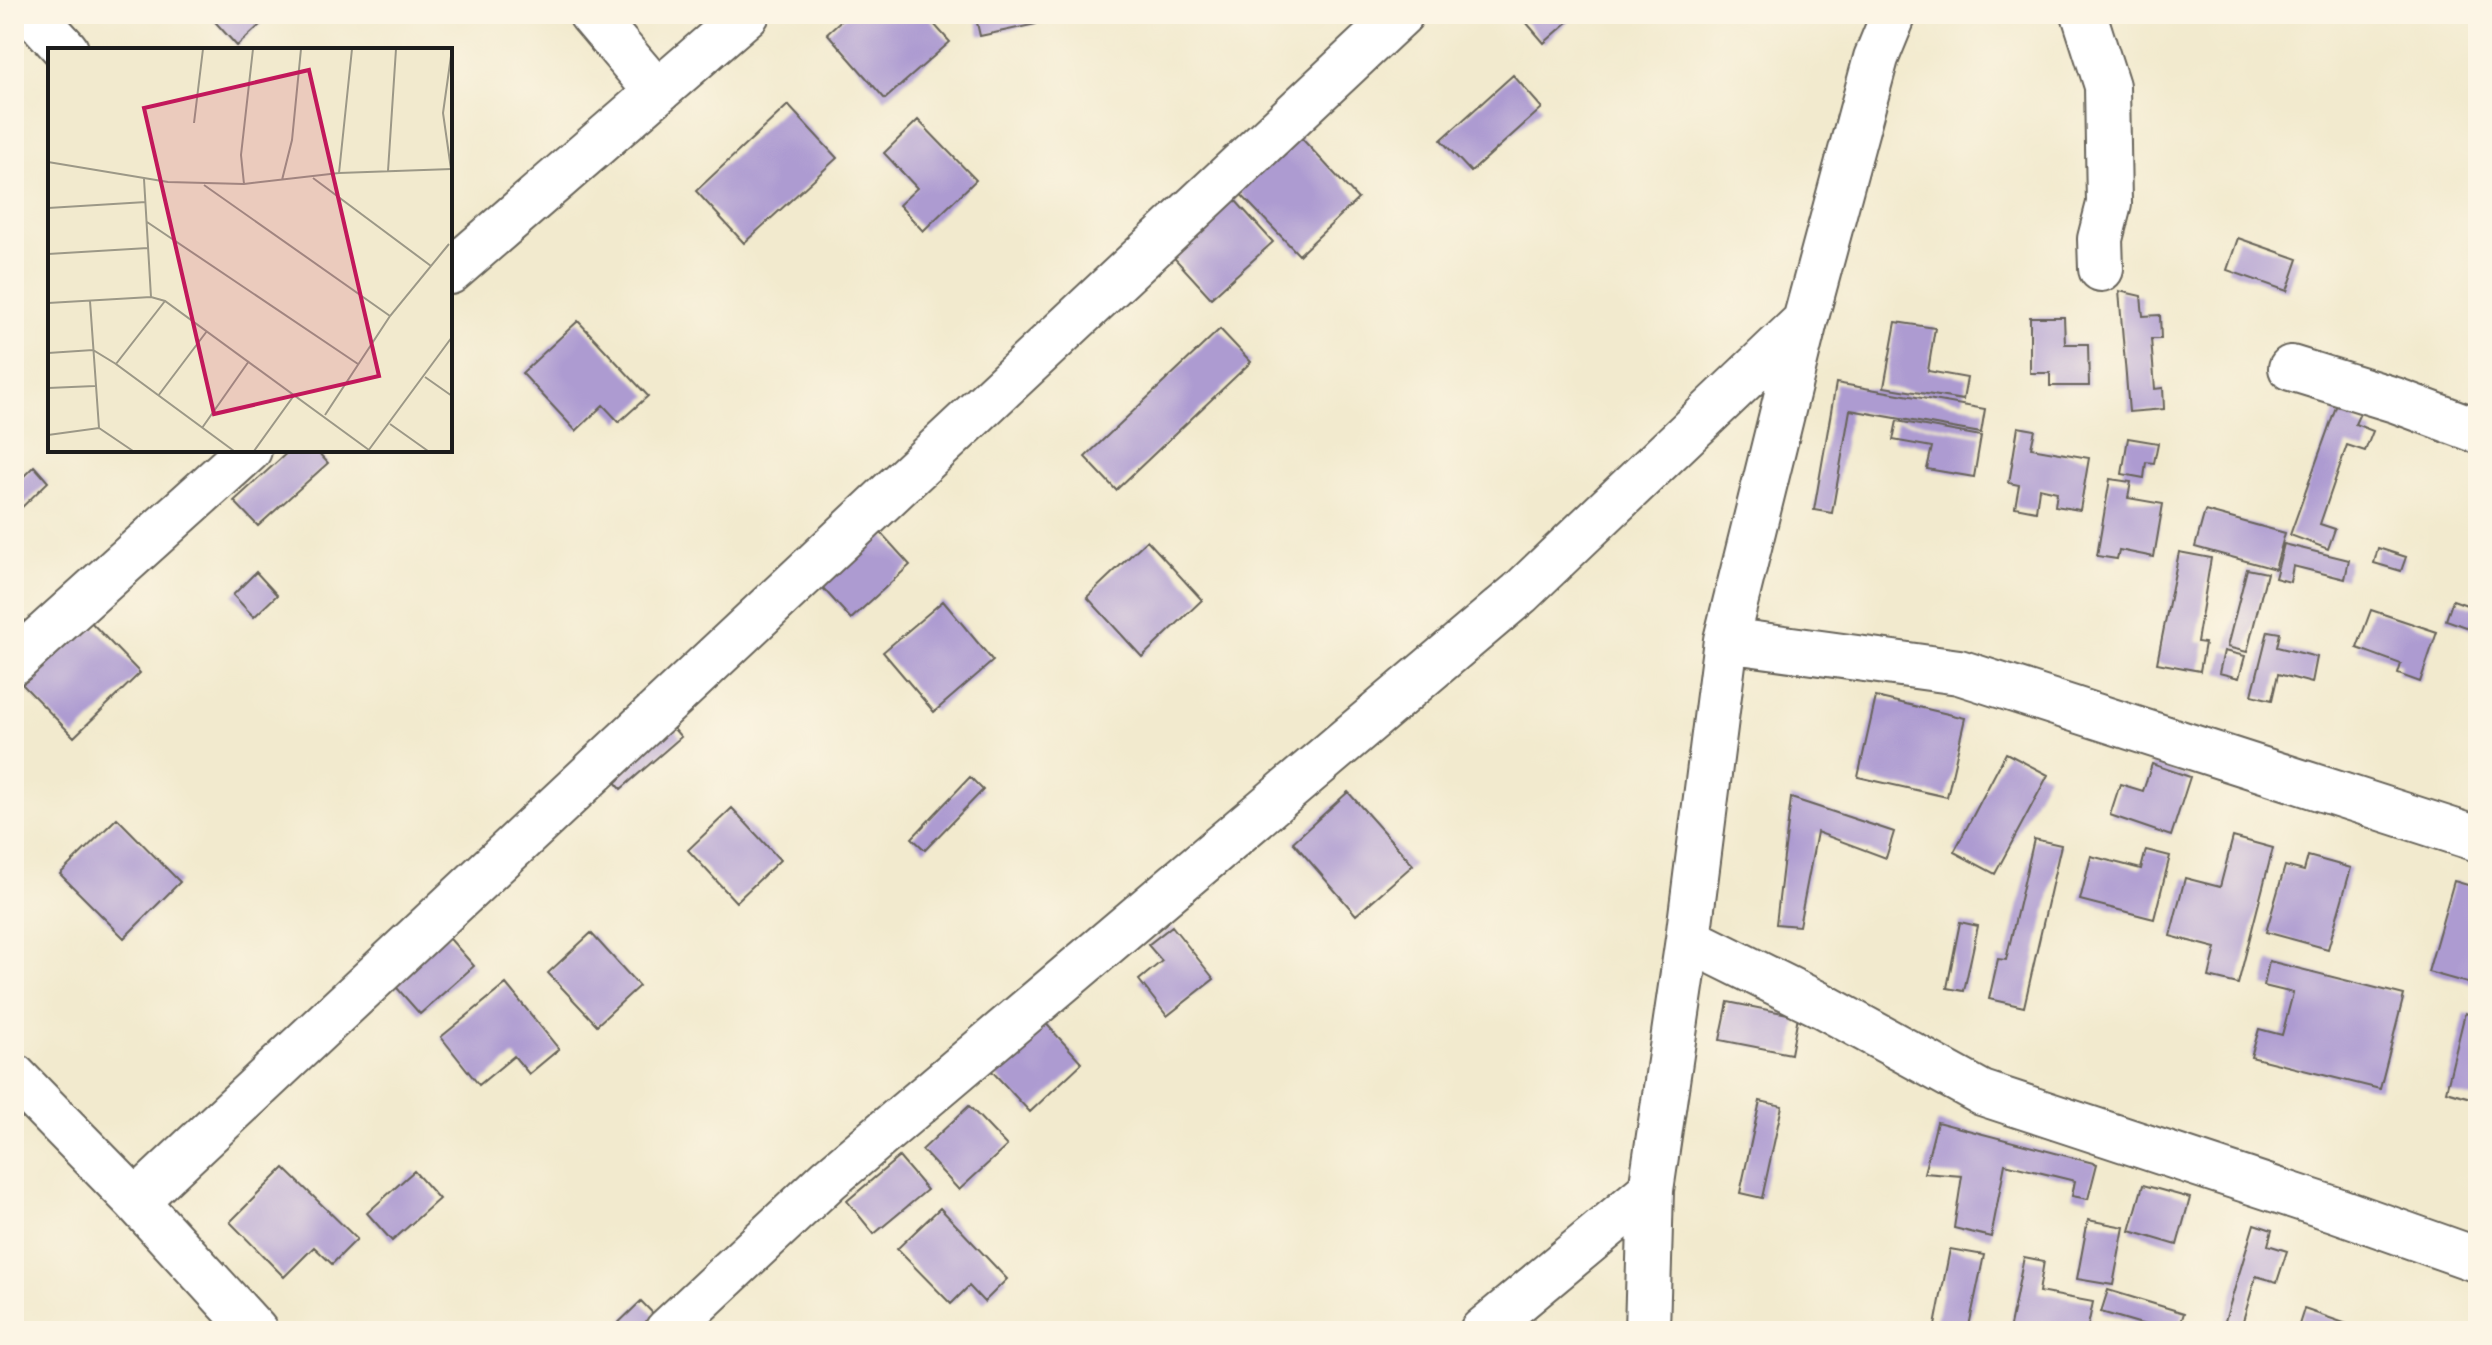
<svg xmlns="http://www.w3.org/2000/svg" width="2492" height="1345" viewBox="0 0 2492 1345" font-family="Cardo,serif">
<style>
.building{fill:#ad9bd1}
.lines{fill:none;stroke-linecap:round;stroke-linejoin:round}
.minor-casing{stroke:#67645a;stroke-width:48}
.minor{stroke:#fff;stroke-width:44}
.inset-road{fill:none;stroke:#9c9887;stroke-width:2}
.view{fill:#c2185b;fill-opacity:0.15;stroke:#c2185b;stroke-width:4}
.inset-edge{fill:none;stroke:#1c1c1c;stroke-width:4}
</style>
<rect width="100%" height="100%" fill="#fcf5e5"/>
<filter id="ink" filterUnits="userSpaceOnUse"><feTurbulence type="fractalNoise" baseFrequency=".0125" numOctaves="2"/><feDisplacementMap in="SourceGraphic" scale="16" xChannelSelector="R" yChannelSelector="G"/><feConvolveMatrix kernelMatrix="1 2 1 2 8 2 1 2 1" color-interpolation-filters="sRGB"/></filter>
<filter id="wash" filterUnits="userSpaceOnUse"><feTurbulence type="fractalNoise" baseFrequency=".006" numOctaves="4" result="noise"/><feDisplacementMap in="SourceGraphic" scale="32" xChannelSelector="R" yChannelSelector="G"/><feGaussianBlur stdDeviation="1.8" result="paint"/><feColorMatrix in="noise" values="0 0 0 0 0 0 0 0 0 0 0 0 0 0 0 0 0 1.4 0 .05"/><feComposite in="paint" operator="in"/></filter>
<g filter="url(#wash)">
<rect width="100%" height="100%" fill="#f2eace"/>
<g id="blocks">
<path class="building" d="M208 14H272L237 46Z
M848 14H925L950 42 885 99 827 33Z
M975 14H1034L1036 24 980 36Z
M1519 14H1577L1544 43Z
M1513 75 1542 108 1471 172 1441 140Z
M788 105 837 158 744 243 696 191Z
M918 120 976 180 923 231 899 205 917 188 884 153Z
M1292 128 1358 199 1299 255 1232 185Z
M1207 169 1273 242 1211 298 1145 226Z
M2238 238 2298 259 2287 291 2227 270Z
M2119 291 2141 296 2143 316 2160 315 2161 339H2151L2155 389 2163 388 2164 409 2129 412Z
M2030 317H2064L2065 344H2088L2089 386H2050V373H2030Z
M578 321 648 396 619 422 603 405 576 431 522 373Z
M1896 322 1935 328 1928 371 1967 378 1963 400 1884 387Z
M1220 329 1251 362 1116 490 1085 457Z
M1836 383 1985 409 1981 433 1850 410 1832 513 1814 510Z
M2337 404 2362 409 2355 424 2373 431 2365 451 2347 445 2320 524 2335 529 2328 549 2290 535Z
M1897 421 1981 436 1974 477 1927 469 1932 447 1893 440Z
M2018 427 2035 430 2031 448 2089 458 2080 510 2055 506 2057 492 2039 488 2036 511 2015 507 2019 485 2009 483Z
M2128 438 2158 443 2154 463 2146 462 2144 478 2122 474Z
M290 450H316L328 463 258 526 234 501Z
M34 466 48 482 14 515V486Z
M2110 479 2131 482 2128 498 2163 504 2154 557 2119 550 2117 559 2097 556Z
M854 503 910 565 851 619 794 556Z
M2205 511 2285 533 2275 569 2195 547Z
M1147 540 1202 600 1142 657 1087 597Z
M2284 544 2349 560 2345 579 2293 566 2290 582 2275 578Z
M2378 548 2406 557 2401 571 2374 563Z
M2179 552 2211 558 2197 642 2205 643 2200 671 2157 663Z
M2247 569 2267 573 2247 652 2227 647Z
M256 572 277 595 254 617 233 595Z
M2453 600 2478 609V631L2446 620Z
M943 601 993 661 934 712 883 652Z
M2371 610 2437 632 2420 682 2398 674 2401 664 2357 648Z
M86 617 140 673 74 737 20 682Z
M2268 631 2280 633 2277 647 2317 657 2312 683 2278 674 2272 700 2252 695Z
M2224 651 2245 656 2239 678 2219 673Z
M1876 697 1965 718 1947 797 1858 777Z
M647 698 681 737 621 789 587 750Z
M2006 753 2048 775 1995 874 1954 852Z
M2152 764 2190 777 2171 836 2110 815 2120 784 2143 791Z
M970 777 983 790 925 850 912 838Z
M1348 792 1413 865 1356 915 1293 842Z
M1791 798 1894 832 1886 858 1817 832 1799 926 1776 924Z
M732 808 780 860 736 902 688 850Z
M117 818 180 882 124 938 60 874Z
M2233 837 2273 848 2238 984 2209 977 2216 948 2170 936 2185 878 2220 887Z
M2034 839 2061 845 2024 1007 1989 999 1998 959 2006 960Z
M2146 850 2170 856 2154 919 2080 900 2091 856 2141 869Z
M2308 856 2351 868 2328 949 2266 932 2285 866 2304 871Z
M2454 881 2478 888V986L2428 972Z
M421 906 474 966 420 1014 367 954Z
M1960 922 1978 926 1964 991 1947 988Z
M1172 926 1214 979 1167 1016 1139 980 1162 961 1148 945Z
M591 933 639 986 597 1025 548 973Z
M2269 961 2404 995 2380 1089 2251 1057 2259 1029 2282 1035 2293 993 2264 986Z
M506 984 559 1049 529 1074 514 1056 479 1085 441 1037Z
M1728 1002 1798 1016 1791 1054 1720 1040Z
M2465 1013 2478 1017V1100L2446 1091Z
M1041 1018 1082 1063 1030 1112 988 1067Z
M1760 1101 1782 1106 1762 1198 1740 1193Z
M969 1106 1007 1146 959 1190 922 1150Z
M1937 1122 2097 1164 2088 1199 2072 1196 2075 1181 2005 1164 1991 1237 1954 1228 1962 1176 1924 1173Z
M899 1157 927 1190 874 1234 847 1201Z
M284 1168 357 1239 332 1264 314 1247 284 1277 230 1222Z
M414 1171 439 1199 392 1241 367 1213Z
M2143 1185 2190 1198 2177 1245 2130 1231Z
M940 1208 1007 1279 984 1302 969 1286 951 1304 897 1249Z
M2088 1220 2124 1227 2113 1285 2077 1279Z
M2254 1224 2272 1230 2268 1245 2287 1251 2277 1282 2256 1276 2240 1331H2222Z
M1950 1249 1984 1255 1968 1331H1934Z
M2024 1257 2044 1261 2039 1292 2093 1302 2087 1331 2036 1329V1331H2009Z
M2108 1290 2184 1313 2178 1331H2151L2152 1327 2101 1312Z
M641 1301 670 1331H610Z
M2304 1309 2367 1331H2297Z"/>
</g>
</g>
<g filter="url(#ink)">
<use href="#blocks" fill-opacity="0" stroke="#67645a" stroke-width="2"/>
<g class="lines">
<defs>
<path id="minor" d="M33 14 66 50
M591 14 657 92
M2084 14 2107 86 2109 204 2100 239 2101 269
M450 272 747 14
M2291 368 2395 400 2478 431
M1726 640 1959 672 2478 839
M14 662 249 450
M1688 939 1823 1006 1982 1093 2334 1209 2478 1260
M14 1076 136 1201 255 1331
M136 1201 1401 14
M667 1331 829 1179 1520 593 1805 321
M1482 1331 1651 1190
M1647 1331 1651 1190 1688 939 1726 640 1805 321 1876 58 1894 14"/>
</defs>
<use href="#minor" class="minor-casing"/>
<use href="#minor" class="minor"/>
</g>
</g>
<g transform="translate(48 48)">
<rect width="404" height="404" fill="#f2eace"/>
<path class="inset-road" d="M146 75 155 1M0 114 120 134 196 136 291 125 404 121M403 121 395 65 404 1M340 123 348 1M291 125 304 1M265 130 383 218M96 131 103 249M234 132 244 92 253 1M196 136 193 107 205 1M156 137 342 268M0 160 98 154M99 174 310 316M0 206 100 200M42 253 51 380M117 253 68 316 186 403M0 255 103 249 117 253 321 402M0 305 45 302 68 316M377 329 404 348M0 340 47 338M110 348 159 283M277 367 342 268 401 196M342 376 380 403M154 380 201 313M0 387 51 380 85 403M206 403 247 346M320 403 404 289"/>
<path class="view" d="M261 22 331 328 166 366 96 60Z"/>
<rect width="404" height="404" class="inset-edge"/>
</g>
<rect width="2492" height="1345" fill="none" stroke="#fcf5e5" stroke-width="48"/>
</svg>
